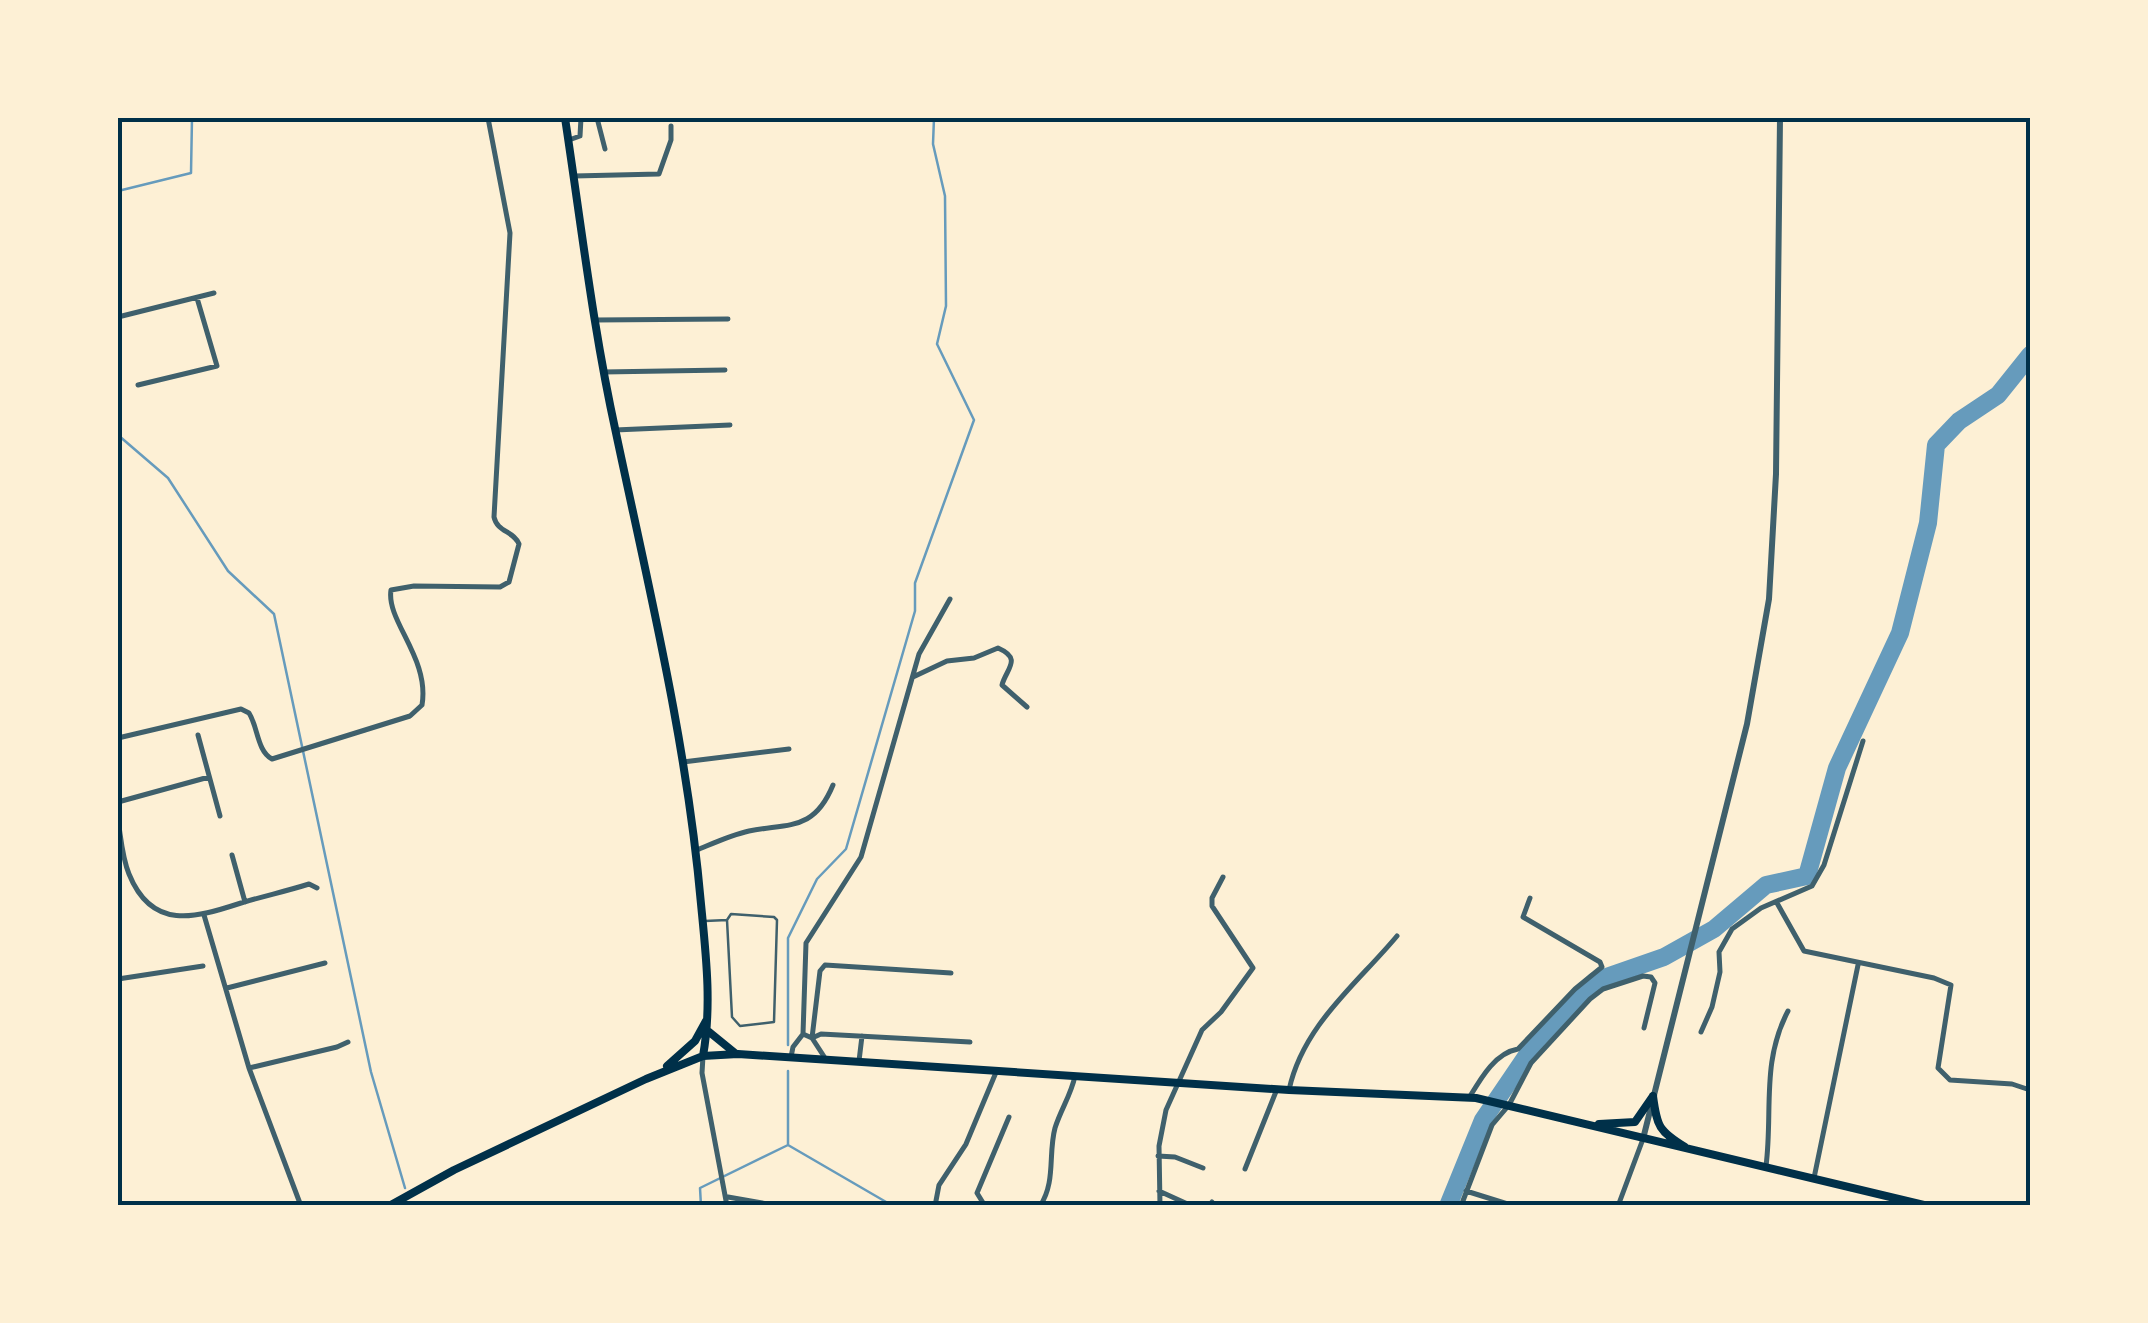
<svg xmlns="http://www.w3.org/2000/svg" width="2148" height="1323" viewBox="0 0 2148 1323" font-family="'Exo 2',sans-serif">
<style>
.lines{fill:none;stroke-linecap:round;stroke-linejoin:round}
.stream{stroke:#669bbc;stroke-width:2.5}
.river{stroke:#669bbc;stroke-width:18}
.service{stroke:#3f606c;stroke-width:2.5}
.minor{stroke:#3f606c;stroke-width:5}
.tertiary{stroke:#3f606c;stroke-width:6}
.secondary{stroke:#003049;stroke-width:8}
.neatline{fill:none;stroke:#003049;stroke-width:4}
</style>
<rect width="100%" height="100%" fill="#fdf0d5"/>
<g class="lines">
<path class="stream" d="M118 191 191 173 192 118
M118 435 168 478 228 571 274 614 371 1072 405 1188
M788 1045V938L817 879 846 849 915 611V583L974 420 937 344 946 306 945 196 933 144 934 118
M788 1071V1145
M411 1205V1206
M701 1206 700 1188 788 1145 893 1206"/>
<path class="river" d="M1448 1206 1483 1120 1538 1039 1595 981 1664 957 1714 929 1766 885 1807 876 1837 768 1900 633 1928 523 1936 445 1959 421 1998 395 2030 355"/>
<path class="service" d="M705 921 727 920 731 914 774 917 777 920 774 1022 740 1026 732 1017 727 920"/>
<path class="minor" d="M597 118 605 149
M569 140 580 136 581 118
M574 176 659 174 671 140V126
M118 317 214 293
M595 320 728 319
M603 372 725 370
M138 385 217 366 197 298
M615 430 730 425
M913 677 947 661 974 658 998 648C1023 659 1006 669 1002 685L1027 707
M198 735 220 816
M118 738 241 709 249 713C258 727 257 751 272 759L410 716 422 705C430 658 386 621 391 590L414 586 500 587 509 582 519 544C514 531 497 532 494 517L510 233 488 118
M683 762 789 749
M118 802 209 777
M118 820C121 838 122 857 129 874 152 931 195 918 241 903 264 896 287 891 309 884L317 888
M697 850C714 843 731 835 749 831 790 823 814 831 833 785
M232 855 245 902
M1777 903 1804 951 1934 978 1951 985 1938 1068 1950 1080 2012 1084 2030 1090
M204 915 249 1068 301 1206
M951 973 825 965 820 971 812 1038 821 1034 970 1042
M118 979 203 966
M227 988 325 963
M1701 1032 1712 1007 1720 972 1719 952 1732 929 1761 908 1812 886 1824 865 1863 741
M803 1034 812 1038 825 1058
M703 1056 702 1073 727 1206
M791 1057 793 1047 803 1034 806 943 861 857 919 654 950 599
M859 1061 862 1036
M249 1068 337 1047 348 1042
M1289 1090C1303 1025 1357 984 1397 936
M1469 1098C1481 1078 1495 1053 1518 1049L1575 989 1602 967 1600 962 1523 917 1530 898
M1158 1156 1175 1157 1203 1168
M1766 1166C1773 1112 1761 1062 1788 1011
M1245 1169 1277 1089
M1814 1178 1858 965
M1159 1191 1192 1206
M1466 1191 1514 1206
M728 1197 779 1206
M935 1206 939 1185 966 1144 997 1070
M985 1206 977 1193 1009 1117
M1040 1206C1056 1182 1048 1154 1055 1128 1061 1109 1071 1095 1075 1076
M1160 1206 1159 1146 1166 1110 1202 1030 1221 1012 1253 968 1212 906V898L1223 877
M1209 1206 1212 1202
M1461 1206 1492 1125 1509 1105 1531 1063 1590 999 1603 989 1643 976 1651 977 1655 983 1644 1028
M1618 1206 1643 1139"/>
<path class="tertiary" d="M1643 1139 1747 724 1769 599 1776 474 1780 118"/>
<path class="secondary" d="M565 118C581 223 593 329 616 433 649 589 687 744 701 904 706 955 712 1006 703 1056
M708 1031 735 1053
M667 1066 695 1041 706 1021
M1653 1096C1657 1127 1659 1131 1685 1147
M1599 1124 1635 1122 1653 1096
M389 1206 454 1170 646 1079 703 1056 738 1054 1289 1090 1476 1098 1928 1206"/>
</g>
<rect width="2148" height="1323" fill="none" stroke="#fdf0d5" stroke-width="240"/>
<rect x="120" y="120" width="1908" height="1083" class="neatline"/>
</svg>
